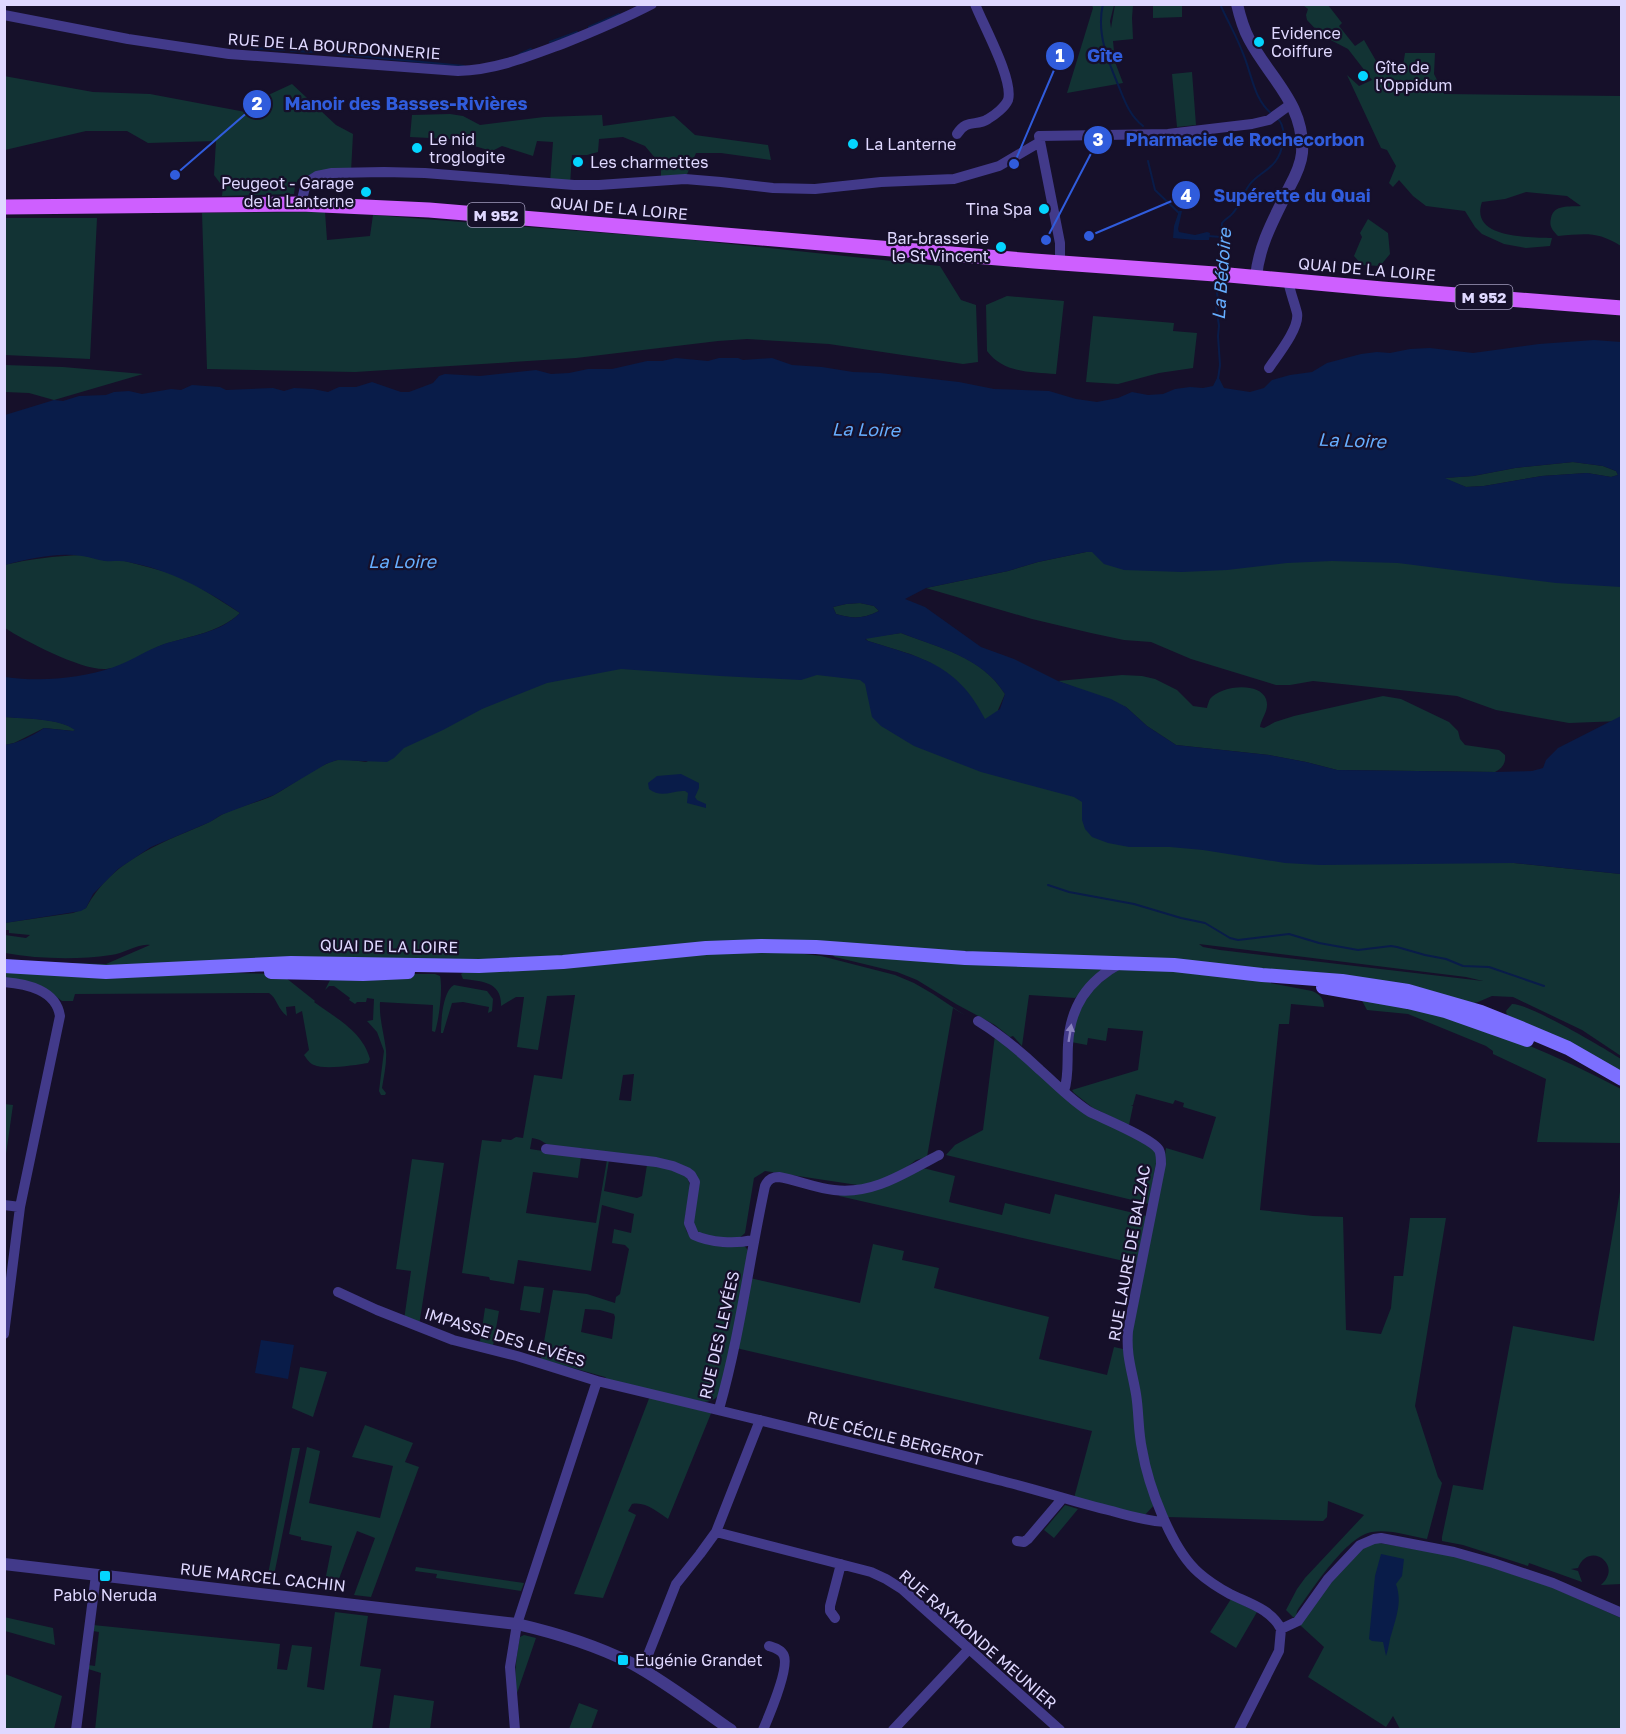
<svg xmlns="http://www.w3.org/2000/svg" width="1626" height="1734" viewBox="0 0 1626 1734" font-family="'Golos Text',sans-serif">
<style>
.green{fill:#123334;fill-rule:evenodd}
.water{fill:#091c49;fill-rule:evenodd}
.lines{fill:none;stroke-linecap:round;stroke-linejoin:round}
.stream{stroke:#091c49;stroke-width:2}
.minor{stroke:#423a8a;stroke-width:10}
.tertiary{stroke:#423a8a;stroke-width:12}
.secondary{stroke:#7c6fff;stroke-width:14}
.primary{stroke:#ce5fff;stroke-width:15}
.oneway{fill:#8981bf}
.poi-dot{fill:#04d5ff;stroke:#16102a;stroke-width:2}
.labels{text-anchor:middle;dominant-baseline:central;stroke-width:4.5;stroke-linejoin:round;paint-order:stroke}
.shield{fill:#16102a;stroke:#a39cbf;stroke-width:1.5}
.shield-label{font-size:15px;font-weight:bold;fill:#dfd8ff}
.poi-label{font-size:16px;fill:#dfd8ff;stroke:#16102a;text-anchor:start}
.street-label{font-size:16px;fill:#dfd8ff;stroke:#16102a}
.water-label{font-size:18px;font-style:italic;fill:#66aeff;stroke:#16102a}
.leader{fill:none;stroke:#305cdc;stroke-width:2}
.callout-dot{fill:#305cdc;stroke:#16102a;stroke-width:2}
.mark-label{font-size:18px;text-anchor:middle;font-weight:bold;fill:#fff}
.callout-label{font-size:18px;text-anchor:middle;font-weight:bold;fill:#305cdc;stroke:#16102a;stroke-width:4.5;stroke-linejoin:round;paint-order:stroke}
</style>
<rect width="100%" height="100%" fill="#16102a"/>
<path class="green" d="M1092 5H1114L1110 21 1111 28 1115 5H1133L1132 18 1133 39 1113 41 1115 62 1123 83 1067 93 1093 8Z
M1153 5H1182V17L1153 18Z
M1303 5H1328L1342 23 1339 26 1355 46 1364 40 1383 73 1403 66 1405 53H1435L1434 74 1444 94 1621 96V246C1597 231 1585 234 1558 236 1552 230 1549 226 1551 218 1554 204 1569 207 1581 206L1567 196 1526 192 1505 199 1482 202C1469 239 1530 237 1552 238L1550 246 1526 248 1504 244 1482 234 1475 227 1465 211 1426 206 1413 196 1399 180 1393 187 1389 183 1396 166 1387 150 1381 148 1347 75 1359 86 1372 80 1348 49 1321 35 1307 20 1306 15 1308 9Z
M1192 72 1196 125 1177 127 1172 74Z
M4 76 93 92 150 94 256 114 264 97 292 84 336 125 353 134 351 172 332 173 298 179 295 186 294 194 222 196 223 187 214 175 216 141 148 143 127 131H86L5 150Z
M450 114 463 116 480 125 544 117 602 115 603 126 674 116 695 135 768 145 771 160 721 153H696L685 179 661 181V165L645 146 623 137 599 139 598 152 587 155H572L570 185 550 183 553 142 537 141 533 156 502 146 492 151 449 139 410 137 412 115Z
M325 212 327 240 370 236 373 215 682 239 940 266 961 300 976 305 978 362 963 364 829 344 747 339 718 341 576 358 355 372 207 369 202 213Z
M5 218H97L90 359 5 355Z
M1368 219 1388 233 1390 254 1380 266 1362 265 1354 256 1362 237 1360 233Z
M1007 296 1064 301 1056 374C1031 372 1003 373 987 351L986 305Z
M1093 316 1174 323 1173 331 1197 333 1193 368 1159 373 1118 384 1086 382Z
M5 365 63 367 143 374 54 400 29 393 5 392Z
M1573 462 1603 466 1616 471 1618 475 1611 477 1587 473 1542 476 1484 486 1466 487 1443 478 1473 476 1515 468Z
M1621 513V721L1569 723 1496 710 1457 696 1313 681 1290 685H1276L1191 659 1151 642 1124 640 1091 633 1032 619 926 588 1008 571 1038 562 1086 552H1092Z
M81 555 107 561H125L174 574 196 585 240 613C220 632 191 636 165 644 147 650 123 668 106 669 83 671 25 641 5 628L4 565C30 559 55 556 81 555Z
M860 603 874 606 879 611C862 619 854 619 836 614L833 607 846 604Z
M901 633C940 648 981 656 1005 694L998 710 1473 863H1514L1621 874V1056L1582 1030 1513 997 1492 996 1478 1002 1471 1004 1448 998 1032 955 835 945 575 957 135 967 5 962V959L34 962 106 964 150 945C138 943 124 954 111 955 77 960 39 959 5 953V935L26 938 30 935 9 933V930H5L4 923 73 913 86 908C112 861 156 845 203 825 210 822 216 818 223 814 238 807 255 803 270 797 289 788 319 763 338 760 347 759 357 761 366 762L580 663 919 667 931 663 910 654 868 641 865 638ZM1199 944 1466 977 1483 981 1220 950 1203 947Z
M1122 675 1142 676 1155 679 1177 690 1193 706 1207 708C1207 707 1209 701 1210 699 1220 686 1259 681 1266 699 1270 710 1261 718 1260 727L1264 728 1275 722 1294 716 1383 696 1401 699 1449 722 1458 731 1460 739 1465 745 1499 750 1505 755C1506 764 1502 768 1495 772L1337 770 1306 762 1269 755 1176 745 1147 726 1126 707 1058 681Z
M5 717C26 719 57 717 76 730L73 731 44 728 14 743 5 745Z
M745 952H788L821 956 895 975 914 983 933 994 966 1016 953 1008 927 1157 916 1160 898 1174 887 1180 864 1186 765 1171 754 1178 745 1233C738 1240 733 1240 724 1239 716 1238 704 1239 697 1234 680 1224 707 1186 693 1173 676 1157 636 1157 613 1154 603 1152 592 1150 581 1148V1151C572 1150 558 1151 550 1146 542 1142 543 1140 532 1138L530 1149 581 1157 578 1178 533 1172 526 1213 596 1223 607 1160H609L604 1191 637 1198 642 1196 647 1165C656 1167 666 1167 675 1170 708 1180 674 1217 689 1235 695 1242 720 1245 729 1245 734 1245 739 1244 743 1245 746 1247 747 1249 749 1252L722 1389C719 1397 714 1401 704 1402L609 1381 605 1377 541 1359 553 1290 587 1294 615 1303 616 1297 620 1294 629 1249 625 1245 612 1243 614 1229 631 1233 634 1214 602 1205 591 1271 518 1260 514 1284 490 1280 489 1277 462 1273 482 1140 501 1142 502 1139 511 1140 516 1137 523 1138 534 1075 562 1079 575 995 547 996 538 1050 517 1047 524 997H516L501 1006C502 982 482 981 463 979L461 974 467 970 544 968 693 954ZM634 1074 631 1101 619 1100 623 1075ZM585 1309 600 1310 614 1314 615 1317 612 1339 581 1332Z
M830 953 1103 966 1105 971 1075 998 1029 995 1022 1046 1013 1036 1010 1037 995 1025 956 1004 917 980 897 972 835 957Z
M1120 967 1239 977 1312 991C1320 994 1324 999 1324 1007L1291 1004 1289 1024H1279L1260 1210 1313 1216 1343 1217 1346 1330 1381 1334 1391 1308 1394 1276H1403L1410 1218H1446L1415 1406 1438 1477 1442 1483 1427 1539C1410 1536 1389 1529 1372 1532 1347 1535 1311 1591 1297 1611L1296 1617 1294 1618 1286 1610 1297 1589 1305 1578 1364 1515 1328 1501 1327 1517 1323 1521 1167 1517 1153 1483 1128 1353 1162 1178 1166 1148 1203 1159 1216 1117 1183 1107 1184 1103 1175 1100 1173 1104 1136 1094 1133 1105H1131L1133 1106 1129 1125 1093 1108 1074 1093 1072 1090 1138 1070 1143 1031 1108 1028 1106 1041 1088 1038 1087 1045 1071 1042 1081 999Z
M4 972 97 977 236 973 279 974 286 978 315 1001 314 1002C336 1018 363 1032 370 1059L368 1063C356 1065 325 1070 314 1065 309 1063 307 1059 304 1055L309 1050 302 1011 296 1014 295 1006 286 1007 287 1016C278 1010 277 998 269 993L75 994 73 1001H62L50 992 5 980Z
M411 974H435L440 976C443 989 439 1019 435 1032L432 1031 433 1005 380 1002C379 1019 384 1033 386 1050 387 1062 384 1076 382 1088L386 1093 385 1095H381L379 1091 384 1051 377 1032 367 1021 373 1020 374 999 367 998 366 1002H357L355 1004 349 1000 350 998 334 986H329L325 990 330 980Z
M454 985 487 991 493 999 492 1011 488 1013 489 1007 463 1002 452 1003 443 1033H441C441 1020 443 991 454 985Z
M1360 997C1384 1002 1409 1006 1433 1012 1499 1031 1561 1057 1621 1089V1143L1537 1142 1546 1079 1493 1054V1051L1486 1046 1408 1014 1367 1010Z
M1512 1004C1528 1003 1604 1048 1621 1059V1075L1507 1015 1506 1011Z
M995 1035 1040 1075 1154 1149 1157 1157 1149 1204 946 1155 955 1145 983 1130Z
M4 1104 13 1105 6 1154H4Z
M412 1159 444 1163 419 1326 404 1320 411 1271 396 1269Z
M923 1168 955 1176 949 1202 1002 1215 1005 1203 1050 1214 1055 1194 1146 1216 1137 1264 839 1196 840 1194Z
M1621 1186V1584L1601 1585C1624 1565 1589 1540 1578 1568L1571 1569 1578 1571 1582 1582 1529 1563 1528 1566 1463 1545 1442 1541V1537L1453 1485 1483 1490 1513 1326 1594 1341Z
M873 1244 904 1251 902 1260 939 1268 934 1288 1049 1317 1039 1359 1107 1375 1114 1347 1123 1349 1156 1503 1144 1516 1074 1498 1092 1431 736 1348 750 1278 860 1303Z
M524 1286 544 1288 540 1313 520 1310Z
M485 1308 499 1311 493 1346 480 1342Z
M300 1367 327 1372 313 1417 292 1408Z
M650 1396 712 1411 668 1519C658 1512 645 1501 632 1504L628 1511 636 1515 603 1598 574 1594Z
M365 1425 413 1443 405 1462 419 1467 371 1597 354 1595 375 1538 357 1531 334 1592 323 1591 332 1546 301 1540V1537L289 1534 307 1447 320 1451 309 1503 380 1518 393 1466 352 1457Z
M292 1448H300L272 1585H266Z
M1065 1505 1078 1509 1054 1538 1044 1530Z
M1374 1542 1460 1557 1551 1587 1621 1618V1729H1400L1393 1716 1386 1727 1308 1677 1324 1647 1300 1625 1318 1598 1359 1550Z
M416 1567 524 1583 521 1591 436 1578 437 1574 415 1571Z
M1231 1599 1257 1612 1236 1648 1210 1632Z
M335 1612 368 1616 360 1666 381 1669 372 1729 95 1730 101 1673 88 1669V1665L95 1666 99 1632 93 1631V1625L280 1644 277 1669 287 1670 292 1645 312 1647 307 1687 324 1690Z
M4 1617 53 1628 55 1645 5 1631Z
M524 1635 536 1638 516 1696C514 1675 516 1657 520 1637Z
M5 1674 62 1696 54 1729H5Z
M394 1695 434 1701 430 1729H389Z
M579 1703 598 1710 591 1729H569Z"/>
<path class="water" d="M1179 211H1182L1178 229 1179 232 1195 235 1207 232 1210 233 1209 240H1195L1173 238 1174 226Z
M1594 340 1621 342V587L1556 583 1398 563 1332 561 1287 563 1227 570 1182 572 1124 570 1104 564 1092 552H1086L1038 562 1008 571 926 588 905 599 925 607 981 647 1014 659 1058 681 1111 699 1126 707 1147 726 1176 745 1269 755 1306 762 1337 770 1495 772 1532 771 1543 768 1546 760 1558 748 1621 716V874L1514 863 1320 865 1285 863 1203 850 1170 847H1129L1108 843 1092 837 1085 829 1082 820V802L1074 797 981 772 914 746 881 726 872 717 865 684 860 680 817 675 801 680 720 676 621 669 547 683 482 709 443 730 404 748 394 758 387 762 337 760 326 764 274 795 221 815 210 822 151 847 118 869 93 894 86 908 81 911 5 923V745C18 743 33 736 44 728L73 731 75 730C59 718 24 719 5 717V677C40 682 79 679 114 667 131 661 147 650 164 644 190 636 220 633 240 613 205 589 170 570 128 562 120 560 112 562 105 561 97 560 90 557 82 556 57 552 29 559 5 565V415L54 400 63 401 79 396 106 395 114 392 129 391 142 394 171 389 181 390 192 385 220 387 226 390 273 388 284 391 294 388 313 389 328 392 339 387H356L372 382 401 392H409L433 383 439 376 445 374 480 376 536 370 551 374 569 373 588 369H612L647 361H662L676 358 708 361 719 358H738L743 360 772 358 792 365 822 367 853 372 880 373 959 382 994 389 1049 391 1076 399 1097 402 1118 398 1132 392 1148 395 1163 394 1175 389 1190 387 1203 388 1213 386 1218 376 1224 388 1250 392 1264 388 1272 380 1290 375 1312 372 1327 363 1361 354 1377 352 1390 353 1410 349 1430 348 1473 353 1539 344ZM1573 462 1603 466 1616 471 1618 475 1611 477 1587 473 1542 476 1484 486 1466 487 1445 478 1473 476 1515 468ZM860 603 874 606 879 611C862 619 854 619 836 614L833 607 846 604ZM901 633C939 648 982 657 1005 694L1000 709 985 719C957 664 923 658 868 641L865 639Z
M681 774 699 783V788L695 797 697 800 706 804V808L687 803 688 793 685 791C672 790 662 799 649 789L648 783 657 776Z
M261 1340 294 1345 288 1379 255 1373Z
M1381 1554 1404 1559 1402 1576 1396 1584C1402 1601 1397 1615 1392 1632 1389 1640 1389 1648 1386 1656L1383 1642 1372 1641 1369 1639 1375 1576Z"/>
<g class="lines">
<path class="stream" d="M1103 4C1096 33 1108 61 1119 87 1125 102 1130 116 1143 126
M1220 4C1227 20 1236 35 1242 51 1252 73 1253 99 1272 114
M589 27 619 14
M550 42 577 32
M253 48 284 50
M291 51 318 52
M338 54 464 66
M520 54 531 49
M1148 161 1155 190 1179 213
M1208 236 1221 237
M1223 269 1220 259 1222 223C1225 219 1230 217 1233 213 1240 205 1243 193 1250 184 1257 175 1268 171 1275 162 1283 152 1288 127 1277 118
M1218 379 1220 365 1218 336 1219 326 1216 305 1218 299 1217 293 1223 285V280
M1048 885 1069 892 1134 904 1181 918 1205 923 1230 938 1238 940 1289 934 1319 943 1358 950 1391 946 1397 947 1425 955 1446 959 1463 966 1489 967 1544 986
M233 1577 270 1581"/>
<path class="minor" d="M4 15 128 39 229 54 458 71C495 70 527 57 562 44 592 32 623 19 652 4
M957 134C967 118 976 127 988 119 995 115 1005 107 1008 100 1014 80 983 25 975 4
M301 204 306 183 317 176 332 173 384 172 425 173 574 185H599L685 179 721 182 773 188 815 189 881 182 954 179 999 166 1040 142
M1060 263V243L1039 136 1168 134 1252 124 1269 120 1291 104
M1269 368C1277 356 1300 328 1297 313 1294 301 1290 292 1288 280
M4 982C27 984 56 990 60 1016L20 1207 4 1334
M978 1021C1001 1035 1021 1052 1040 1070 1056 1084 1072 1101 1090 1112 1104 1119 1153 1139 1159 1150 1161 1154 1161 1159 1161 1164L1128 1331C1126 1356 1132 1370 1136 1394 1139 1412 1138 1431 1142 1449 1148 1485 1171 1549 1199 1573 1208 1581 1219 1588 1230 1594 1248 1603 1271 1609 1281 1629L1279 1651 1239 1730
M1064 1091C1069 1077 1067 1060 1068 1045 1070 1007 1087 981 1121 963
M546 1149 656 1162 673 1166 687 1172 691 1175 695 1182 689 1223 694 1235C711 1243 735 1244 753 1240
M4 1205 20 1207
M338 1292 377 1310 453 1340 517 1356 597 1381
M719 1409C740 1336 749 1260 765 1186 768 1179 772 1177 779 1177 797 1180 815 1188 834 1190 874 1195 906 1172 939 1155
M716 1532 871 1572 886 1579 902 1589 1060 1730
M1017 1541 1024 1542 1028 1539 1062 1499
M835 1618 830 1611V1606L841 1564
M1281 1629 1298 1621 1328 1579 1360 1545 1374 1539 1381 1538 1454 1552 1493 1563 1553 1583 1622 1613
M642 1670 676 1584 700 1554 716 1532 760 1420
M76 1730 96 1575
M515 1730 510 1667 517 1624 597 1381C731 1413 865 1445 998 1480 1036 1489 1074 1502 1112 1511 1129 1516 1147 1521 1165 1522
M763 1730C769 1716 789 1669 784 1656 782 1650 775 1648 769 1646
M893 1730 969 1649"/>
<path class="tertiary" d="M1237 4C1240 17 1243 28 1249 39 1270 79 1305 104 1302 153 1301 165 1295 177 1289 188 1275 217 1259 244 1256 277
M4 1564 517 1624C556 1633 595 1645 631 1663 666 1682 698 1707 731 1730"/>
<path class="secondary" d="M4 966 106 972 291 963 479 966 563 962 706 948 761 946 816 947 965 958 1174 965 1262 975 1342 981 1408 991 1481 1012 1521 1028 1568 1048 1622 1079
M271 972 363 974 408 972
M1323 987 1408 1002 1445 1011 1527 1040"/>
<path class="primary" d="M4 207 301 204 429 210 1034 261 1229 275 1382 289 1622 308"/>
</g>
<defs><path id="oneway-solid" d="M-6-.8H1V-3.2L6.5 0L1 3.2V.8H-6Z" transform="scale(1.5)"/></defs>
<use class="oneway" href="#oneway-solid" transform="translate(1070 1033) rotate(-81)"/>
<g class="poi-dot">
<circle cx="1259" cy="42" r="6"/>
<circle cx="1363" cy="76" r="6"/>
<circle cx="853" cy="144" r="6"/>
<circle cx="417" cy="148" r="6"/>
<circle cx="578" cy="162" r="6"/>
<circle cx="366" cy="192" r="6"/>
<circle cx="1044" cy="209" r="6"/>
<circle cx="1001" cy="247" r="6"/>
<rect x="99" y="1570" width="12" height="12" rx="3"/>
<rect x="617" y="1654" width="12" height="12" rx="3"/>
</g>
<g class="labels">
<g class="shield">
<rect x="467.5" y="203" width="57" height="24" rx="4.5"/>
<rect x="1455.5" y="285" width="57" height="24" rx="4.5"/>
</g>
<g class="shield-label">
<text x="496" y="215">M 952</text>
<text x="1484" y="297">M 952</text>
</g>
<g class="poi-label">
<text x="1271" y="33">Evidence<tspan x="1271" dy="18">Coiffure</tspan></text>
<text x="1375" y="67">Gîte de<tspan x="1375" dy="18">l'Oppidum</tspan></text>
<text x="429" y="139">Le nid<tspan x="429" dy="18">troglogite</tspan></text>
<text x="865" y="144">La Lanterne</text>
<text x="590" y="162">Les charmettes</text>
<text x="354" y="183" text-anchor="end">Peugeot - Garage<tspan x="354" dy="18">de la Lanterne</tspan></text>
<text x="1032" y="209" text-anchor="end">Tina Spa</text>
<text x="989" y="238" text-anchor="end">Bar-brasserie<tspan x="989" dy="18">le St Vincent</tspan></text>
<text x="105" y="1595" text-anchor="middle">Pablo Neruda</text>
<text x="635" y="1660">Eugénie Grandet</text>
</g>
<g class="street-label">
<text transform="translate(334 46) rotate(4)">RUE DE LA BOURDONNERIE</text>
<text transform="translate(619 208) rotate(5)">QUAI DE LA LOIRE</text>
<text transform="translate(1367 269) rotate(5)">QUAI DE LA LOIRE</text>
<text transform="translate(389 946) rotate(1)">QUAI DE LA LOIRE</text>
<text transform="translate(1129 1253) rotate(-80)">RUE LAURE DE BALZAC</text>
<text transform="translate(719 1335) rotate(-77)">RUE DES LEVÉES</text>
<text transform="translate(505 1337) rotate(17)">IMPASSE DES LEVÉES</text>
<text transform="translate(895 1438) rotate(14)">RUE CÉCILE BERGEROT</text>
<text transform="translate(263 1577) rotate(6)">RUE MARCEL CACHIN</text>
<text transform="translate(978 1639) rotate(41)">RUE RAYMONDE MEUNIER</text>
</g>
<g class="water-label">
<text transform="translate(1221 274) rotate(-86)">La Bédoire</text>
<text transform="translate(866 429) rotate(1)">La Loire</text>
<text transform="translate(1352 440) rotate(2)">La Loire</text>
<text x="402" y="561">La Loire</text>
</g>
</g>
<path class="leader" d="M1014 164L1060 56M175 175L257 104M1046 240L1098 140M1089 236L1186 195"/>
<g class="callout-dot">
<circle cx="1014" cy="164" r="6"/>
<circle cx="175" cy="175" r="6"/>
<circle cx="1046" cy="240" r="6"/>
<circle cx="1089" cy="236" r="6"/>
<circle cx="1060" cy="56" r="15"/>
<circle cx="257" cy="104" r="15"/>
<circle cx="1098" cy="140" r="15"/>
<circle cx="1186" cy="195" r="15"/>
</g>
<g class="mark-label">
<text x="1060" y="62">1</text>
<text x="257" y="110">2</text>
<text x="1098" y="146">3</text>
<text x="1186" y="202">4</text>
</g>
<g class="callout-label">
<text x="1105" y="62">Gîte</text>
<text x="406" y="110">Manoir des Basses-Rivières</text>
<text x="1245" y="146">Pharmacie de Rochecorbon</text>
<text x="1292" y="202">Supérette du Quai</text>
</g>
<rect width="1626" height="1734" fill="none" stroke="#dfd8ff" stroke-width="12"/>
</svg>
